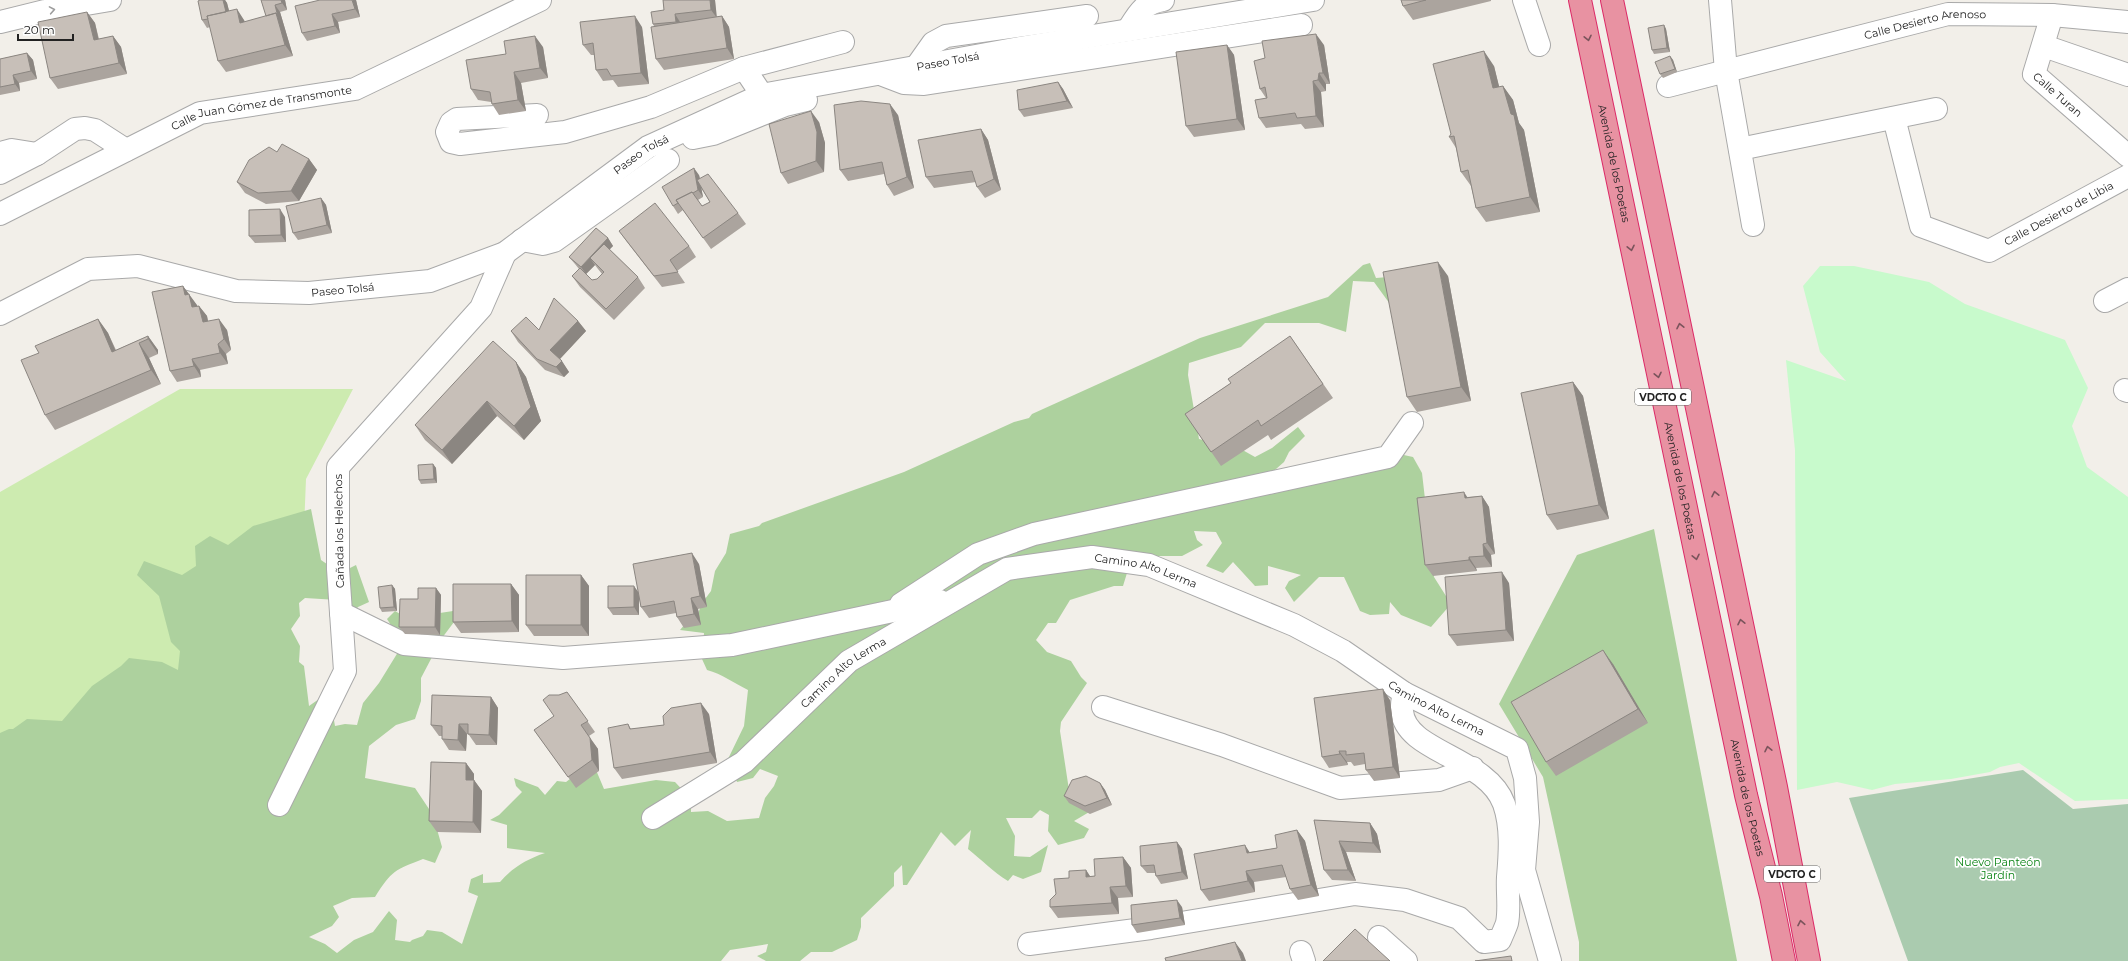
<svg xmlns="http://www.w3.org/2000/svg" width="2128" height="961" viewBox="0 0 2128 961" font-family="Montserrat,sans-serif">
<style>
.grass{fill:#cdebb0}
.forest{fill:#add19e}
.cemetery{fill:#aacbaf}
.park{fill:#c8facc}
.lines{fill:none;stroke-linecap:round;stroke-linejoin:round}
.minor-casing{stroke:#a9a9a9;stroke-width:24}
.highway-casing{stroke:#dc2a67;stroke-width:24}
.minor{stroke:#fff;stroke-width:22}
.highway{stroke:#e892a2;stroke-width:22}
.wall{fill:#aba49e;fill-rule:evenodd}
.shaded-wall{fill:#8b8681}
.building{fill:#c7bfb8;stroke:#8b8681}
.oneway{stroke:#9c9c9c}
.oneway2{stroke:#7b545c}
.labels{text-anchor:middle;dominant-baseline:central;stroke-width:3.5;stroke-linejoin:round;paint-order:stroke}
.shield{fill:#fff;stroke:#646464;stroke-width:1}
.shield-label{font-size:10px;font-weight:bold;fill:#222}
.street-label{font-size:11px;fill:#222;stroke:#fff}
.park-label{font-size:11px;fill:#0c8416;stroke:#fff}
</style>
<rect width="100%" height="100%" fill="#f2efe9"/>
<path class="grass" d="M180 389H353L306 479 303 554 0 837V492Z"/>
<path class="forest" d="M1370 263 1376 278 1388 277 1395 311 1374 282 1353 281 1346 332 1319 323H1265L1241 347 1189 363 1188 375 1199 439 1239 448 1255 457 1272 448 1298 427 1305 436 1289 452 1284 462 1268 476 1390 452 1413 457 1422 473 1434 577 1451 604 1431 627 1401 615 1390 602 1389 614 1370 615 1360 611 1344 577H1319L1294 602 1285 588 1289 581 1301 575 1268 566V585L1255 586 1233 562 1223 573 1206 566 1222 543 1216 532 1194 531 1197 540 1203 545 1182 556H1156L1144 569 1127 573 1123 586H1114L1070 600 1056 623H1048L1036 640 1047 652 1071 661 1081 677 1087 683 1061 722 1060 731 1069 790 1096 808 1074 821 1089 829 1084 838 1058 845 1048 831 1049 815 1040 810 1032 818H1006L1015 836 1014 856 1030 857 1048 845 1041 872 1023 879 1013 875 1008 881C993 872 982 860 968 849L971 830 955 846 941 832 907 885H903L902 865 894 873V886L861 918V927L857 940 832 952H811L800 961H766L757 956 766 952 768 944 730 950 721 961H0V733L9 729H13L27 719 62 721 92 686 121 666 129 658 162 662 178 670 180 651 171 642 159 596 137 575 144 561 182 575 196 566 195 546 210 536 228 545 253 526 311 509 321 560 340 573 356 565 369 602 358 607 347 619 337 600 305 598 299 603 300 616 291 629 300 646 299 662 304 666 309 706 329 692 335 726 345 724 357 725 363 703 379 683 403 644 387 619 395 611 407 618 453 611 454 622 442 638 421 678V701L415 719 396 725 369 746 365 778 415 788 433 815 442 847 435 863 423 859C395 870 392 870 375 897L352 898 333 906 339 917 332 926 309 937 325 944 337 953 354 940 373 932 389 911 397 920 395 940 410 942 412 940 423 936 427 930 442 932 462 944 478 896 468 892 471 879 483 874V883L500 882C512 868 527 859 545 853L507 848V825L490 820 499 815 522 792 516 786 514 778 538 787 545 795 557 781 566 782 583 769 596 770 604 789 656 780 675 782 691 799V812L708 811 727 821 759 818 765 798 774 786 778 776 760 769 753 778 737 782 728 759 744 726 748 690C734 683 722 674 707 670L702 659 704 633 680 630 685 624 696 619 702 603 711 591 715 571 726 553 730 534 759 526 762 523 904 472 1014 422 1029 418 1032 414 1200 338 1328 297 1363 265Z
M1654 529 1737 961H1579V942L1543 777 1499 704 1577 555Z"/>
<path class="cemetery" d="M2023 770 2073 809 2128 804V961H1908L1849 798Z"/>
<path class="park" d="M1820 266H1854L1929 282 1965 304 2065 340 2088 388 2072 426 2087 467 2128 497V799L2075 801 2019 763 2000 767 1990 772 1951 779 1895 784 1872 790 1837 782 1797 790 1795 450 1786 360 1846 381 1820 352 1803 286Z"/>
<g class="lines">
<defs>
<g id="minor">
<path d="M1524 0 1539 45"/>
<path d="M1720 0 1726 71 1753 225"/>
<path id="s1" d="M2052 15 2034 74 2128 156"/>
<path d="M0 22 45 11 110 0"/>
<path d="M1128 30C1138 14 1143 3 1163 0"/>
<path d="M2044 46 2128 75"/>
<path d="M916 67 933 43 946 36 1087 16"/>
<path d="M744 68 843 42"/>
<path d="M883 75 904 83 924 84 1301 25"/>
<path id="s2" d="M1668 86 1948 14 2052 15 2128 22"/>
<path d="M537 115 457 119 451 123 447 132 451 142 460 144 565 132 651 107 744 68 762 95"/>
<path id="s3" d="M1894 118 1921 226 1989 251 2128 176"/>
<path d="M693 138 713 134 785 105 806 100"/>
<path d="M1740 149 1936 109"/>
<path d="M0 153 12 150 37 154"/>
<path d="M0 173 37 154 75 129 85 128 95 130 126 150"/>
<path id="s4" d="M0 214 200 113 355 89 540 0"/>
<path d="M522 240 543 244 554 241 668 160"/>
<path d="M2105 301 2128 289"/>
<path id="s5" d="M0 314 88 269 138 266 236 291 309 293 430 281 505 253 648 147 762 95 1014 49 1313 0"/>
<path d="M2125 390 2128 391"/>
<path d="M901 604 978 554 1034 534 1388 457 1412 423"/>
<path d="M341 613 404 644 563 658 732 645 940 601"/>
<path d="M1103 707 1222 745 1340 788 1439 780 1473 768"/>
<path d="M279 805 345 671 338 569V467L481 308 505 253"/>
<path id="s6" d="M653 818 744 762 849 661 1007 569 1092 557 1149 565 1294 625 1343 651 1404 693 1517 749 1525 778 1528 822 1524 870 1550 961"/>
<path d="M1379 937 1406 961"/>
<path d="M1029 944 1151 928 1355 894 1405 900 1459 918 1484 942 1500 940C1502 935 1505 929 1507 923 1510 909 1507 892 1508 877 1510 854 1512 827 1504 804 1487 757 1405 752 1402 711 1401 705 1403 698 1404 693"/>
<path d="M1301 952 1304 961"/>
</g>
<g id="highway">
<path id="s7" d="M1580 0 1746 795 1771 896 1784 961"/>
<path d="M1612 0 1776 787 1809 961"/>
</g>
</defs>
<use href="#minor" class="minor-casing"/>
<use href="#highway" class="highway-casing"/>
<use href="#minor" class="minor"/>
<use href="#highway" class="highway"/>
</g>
<path class="wall" d="M200 0H225L227 3 229 11 244 20 245 22 266 16 261 0H285L287 10 280 12 293 56 226 72 218 61 210 27 207 28 202 20Z
M356 0 360 17 338 22 340 33 307 41 302 33Z
M663 0H715L716 17 722 16 729 27 734 59 664 70 656 59 654 26 653 24 664 10Z
M1401 0H1491V1L1413 20 1403 6Z
M87 12 95 23 99 39 113 36 121 47 127 74 58 89 50 78Z
M1664 25 1666 29 1670 52 1654 54 1652 50Z
M642 27 649 84 618 87 613 80 603 81 596 70 594 55H591L583 45Z
M1227 45 1234 55 1245 130 1194 137 1186 126Z
M1324 45 1330 84H1326V91L1321 92 1324 127 1305 129 1301 124 1266 128 1259 118 1266 98 1260 89Z
M543 47 548 78 521 83 526 111 499 115 492 104 491 102 478 100 471 89 506 54Z
M27 53 33 60 37 79 19 83 20 91 0 95V59Z
M1670 56 1673 60 1677 72 1663 78 1660 74Z
M1494 66 1499 87 1503 86 1513 100 1519 123 1524 130 1540 212 1486 222 1476 208 1471 186 1461 172 1456 148 1449 137 1451 134Z
M1058 82 1063 89 1073 108 1024 117 1019 110Z
M898 115 914 188 894 196 887 185 884 174 848 181 840 170Z
M819 122 825 143 824 172 788 184 781 173Z
M981 129 988 140 1001 190 985 198 977 187 976 182 934 188 926 177Z
M277 152 309 159 317 170 299 201 266 204 245 193 237 182Z
M699 175 700 178 738 213 746 224 711 249 683 210 678 214 673 206ZM701 188 710 202 702 206 698 200 703 197Z
M321 198 326 205 332 233 298 240 293 233Z
M285 217 286 242 255 243 249 236Z
M619 231 689 246 696 257 677 271 685 283 662 287 627 242Z
M608 238 613 246 609 249 638 277 645 288 614 320 580 287 572 276 579 269 575 264 569 257ZM595 265 598 269 602 274 597 279 592 280 586 274Z
M1448 276 1471 401 1417 412 1407 397Z
M183 286 197 306H199L207 316 208 321 227 330 231 350 226 354 228 364 200 370 201 377 177 382 170 371Z
M98 319 108 333 116 350 148 336 158 350V354L149 358 161 384 55 430 45 415 39 353Z
M578 321 586 331 560 359 569 372 564 377 545 370 518 342 511 331 539 330Z
M1290 336 1333 398 1271 440 1268 435 1221 466 1185 414 1231 383Z
M516 362 526 377 541 421 524 440 497 416 452 464 425 440 415 425Z
M1573 382 1583 396 1609 519 1557 530 1547 515Z
M433 464 436 468 437 483 421 484 419 480Z
M1482 496 1489 507 1495 554 1491 555 1492 567 1476 568 1477 571 1433 576 1425 565 1467 497Z
M699 564 707 607 698 609 701 625 684 628 677 617 676 613 649 618 641 607 639 598V615H613L608 608 638 592Z
M581 575 589 586V636H534L526 625Z
M1509 583 1514 641 1457 646 1449 635Z
M511 584 519 595V632L461 633 453 622Z
M392 585 395 589 397 611 382 612 380 608Z
M436 588 441 595 440 635 405 634 399 627 418 599Z
M1613 664 1648 723 1556 776 1546 762Z
M567 692 595 732 589 736 598 749 599 771 576 788 534 730 554 716 559 695Z
M491 697 498 708 497 745H476L469 735 467 734 466 751 449 750 442 739V736H439L431 725Z
M1390 700 1400 778 1374 781 1366 770 1365 764 1354 766 1351 762H1347L1348 765 1329 768 1322 757Z
M709 714 717 763 622 779 614 768 628 724 631 729 664 725Z
M466 763 474 774V780L482 791 481 833 437 832 429 821Z
M1100 783 1105 790 1112 805 1090 814 1069 803 1064 796Z
M1314 820 1370 823 1377 834 1381 853 1346 852 1356 881 1332 880 1324 870Z
M1297 830 1305 841 1319 896 1298 900 1290 889 1286 877 1254 882 1255 892 1209 901 1201 890 1250 852 1277 848Z
M1177 842 1182 849 1188 879 1161 884 1156 876 1155 873H1147L1141 866Z
M1123 857 1131 868 1133 897 1118 898 1119 914 1058 918 1050 907 1056 894 1069 878 1086 870 1090 876H1095Z
M1182 907 1185 925 1137 933 1132 925Z"/>
<path class="shaded-wall" d="M223 0H225L227 3 232 22 226 15Z
M281 0H285L287 10 282 3Z
M352 0H356L360 17 355 9Z
M710 0H715L717 18 711 10Z
M275 5 280 12 293 56 285 45 276 13Z
M237 9 244 20 248 34 240 23Z
M87 12 95 23 101 51 94 40Z
M332 14 338 22 340 33 335 26Z
M675 14 680 22 681 29 676 22Z
M635 16 642 27 649 84 641 73Z
M722 16 729 27 734 59 727 48Z
M1664 25 1666 29 1670 52 1667 48Z
M1316 34 1324 45 1330 84 1323 73Z
M113 36 121 47 127 74 119 63Z
M535 36 543 47 548 78 540 68Z
M1227 45 1234 55 1245 130 1237 119Z
M1484 51 1494 66 1503 102 1493 88Z
M27 53 33 60 37 79 31 71Z
M1670 56 1673 60 1677 72 1675 69Z
M514 72 521 83 526 111 518 100Z
M1319 73 1326 84V91L1318 80Z
M13 75 19 83 20 91 15 84Z
M1313 81 1321 92 1324 127 1316 116Z
M1058 82 1063 89 1073 108 1067 101Z
M1503 86 1513 100 1519 123 1524 130 1540 212 1530 197Z
M890 104 898 115 914 188 907 177Z
M811 111 819 122 825 143 824 172 816 161Z
M981 129 988 140 1001 190 994 179Z
M309 159 317 170 299 201 291 191Z
M694 168 699 175 703 197 698 190Z
M321 198 326 205 332 233 327 225Z
M280 209 285 217 286 242 281 235Z
M608 238 613 246 596 264 590 258 595 265 586 274 581 267Z
M1438 262 1448 276 1471 401 1461 387Z
M183 286 197 305 199 318 185 295Z
M199 306 207 316 210 333 203 322Z
M98 319 108 333 122 366 112 352Z
M219 319 227 330 231 350 224 339Z
M578 321 586 331 558 361 550 350Z
M148 336 158 350V354L148 339Z
M139 343 149 358 161 384 151 370Z
M218 344 226 354 228 364 220 353Z
M192 359 200 370 201 377 194 366Z
M562 361 569 372 564 377 556 367Z
M516 362 526 377 541 421 524 440 514 426Z
M1573 382 1583 396 1609 519 1599 505Z
M487 401 497 416 452 464 442 450Z
M433 464 436 468 437 483 434 479Z
M1464 492 1471 503 1465 498Z
M1482 496 1489 507 1495 554 1487 543Z
M1483 544 1491 555 1492 567 1484 556Z
M692 553 699 564 707 607 700 596Z
M1469 557 1476 568 1477 571 1469 560Z
M1502 572 1509 583 1514 641 1506 630Z
M581 575 589 586V636L581 625Z
M511 584 519 595V632L512 621Z
M392 585 395 589 397 611 394 607Z
M634 586 639 593V615L634 607Z
M436 588 441 595 440 635 435 627Z
M691 598 698 609 701 625 694 614Z
M1603 650 1613 664 1648 723 1638 709Z
M1383 689 1390 700 1400 778 1393 767Z
M491 697 498 708 497 745 489 735Z
M701 703 709 714 717 763 710 752Z
M459 724 467 734 466 751 458 740Z
M590 738 598 749 599 771 592 760Z
M1339 751 1347 762 1348 765 1340 754Z
M466 763 474 774V791L466 780Z
M474 780 482 791 481 833 473 822Z
M1100 783 1105 790 1112 805 1107 798Z
M1370 823 1377 834 1381 853 1373 843Z
M1297 830 1305 841 1319 896 1311 885Z
M1339 841 1346 852 1356 881 1348 870Z
M1177 842 1182 849 1188 879 1182 872Z
M1245 845 1252 856 1247 853Z
M1123 857 1131 868 1133 897 1126 886Z
M1086 870 1093 881 1086 877Z
M1246 871 1254 882 1255 892 1248 881Z
M1110 887 1118 898 1119 914 1112 903Z
M1177 900 1182 907 1185 925 1180 918Z
M1235 942 1243 953 1246 961H1242Z"/>
<path class="building" d="M200 0H223L226 12 207 16 208 19 202 20 198 1Z
M261 0H281L282 3 275 5 278 17 276 13 266 16Z
M320 0H352L355 9 332 14 335 26 302 33 295 6Z
M663 0H710L711 10 675 14 676 22 653 24 651 12 664 10Z
M1401 0H1426L1403 6Z
M237 9 240 23 276 13 285 45 218 61 207 16Z
M87 12 94 40 113 36 119 63 50 78 38 22Z
M635 16 641 73 611 76 607 69 596 70 593 43 583 45 580 22Z
M722 16 727 48 656 59 651 27Z
M1664 25 1667 48 1652 50 1648 28Z
M1316 34 1323 73H1319L1318 80 1313 81 1316 116 1297 118 1295 113 1259 118 1255 100 1267 98 1265 87 1260 89 1254 61 1265 58 1262 41Z
M535 36 540 68 514 72 518 100 492 104 490 92 471 89 466 60 506 54 504 41Z
M1227 45 1237 119 1186 126 1176 52Z
M1484 51 1493 88 1503 86 1511 114 1514 115 1530 197 1476 208 1468 170 1461 172 1454 136 1449 137 1451 134 1433 64Z
M27 53 31 71 13 75 15 84 0 87V59Z
M1670 56 1675 69 1660 74 1655 62Z
M1058 82 1067 101 1019 110 1017 90Z
M861 101 890 104 907 177 887 185 882 162 840 170 834 105Z
M811 111 817 132 816 161 781 173 769 124Z
M981 129 994 179 977 187 972 171 926 177 918 140Z
M282 144 309 159 291 191 258 193 237 182 249 160 269 147 277 152Z
M694 168 698 190 693 193 692 192 676 200 678 203 673 206 662 187Z
M708 174 738 213 703 238 676 200 692 192 702 206 710 202 697 180Z
M321 198 327 225 293 233 286 206Z
M655 203 689 246 670 260 678 272 654 276 619 231Z
M280 209 281 235 249 236V210Z
M596 228 608 238 581 267 569 257Z
M604 244 638 277 606 309 572 276 580 268 592 280 597 279 604 272 590 258Z
M1438 262 1461 387 1407 397 1383 272Z
M183 286 185 295 189 294 192 307 199 306 203 322 219 319 224 339 218 344 220 353 192 359 194 366 170 371 152 292Z
M554 298 578 321 550 350 562 361 556 367 537 359 511 331 526 317 539 330Z
M98 319 112 352 148 336V339L139 343 151 370 45 415 21 360 39 353 35 346Z
M1290 336 1323 384 1261 426 1258 420 1211 452 1185 414 1231 383 1228 379Z
M493 341 516 362 531 407 514 426 487 401 442 450 415 425Z
M1573 382 1599 505 1547 515 1521 393Z
M433 464 434 479 419 480 418 465Z
M1464 492 1465 498 1482 496 1487 543 1483 544 1484 556 1469 557V560L1425 565 1417 498Z
M692 553 700 596 691 598 694 614 677 617 674 601 641 607 633 564Z
M1502 572 1506 630 1449 635 1445 577Z
M526 575H581V625H526Z
M453 584H511L512 621 453 622Z
M392 585 394 607 380 608 378 587Z
M608 586H634V607L608 608Z
M418 588H436L435 627H399L400 599H418Z
M1603 650 1638 709 1546 762 1511 702Z
M1383 689 1393 767 1366 770 1364 753 1346 755V751H1339L1340 754 1322 757 1314 698Z
M567 692 588 721 581 725 590 738 592 760 568 777 534 730 554 716 543 700 549 695H559Z
M432 695 491 697 489 735 468 734V724H459L458 740 442 739V726L431 725Z
M701 703 710 752 614 768 608 728 628 724 630 729 664 725 663 716 671 708Z
M431 762 466 763V780H474L473 822 429 821Z
M1086 776 1100 783 1107 798 1085 806 1064 796 1072 780Z
M1314 820 1370 823 1373 843 1339 841 1348 870H1324Z
M1297 830 1311 885 1290 889 1282 865 1246 871 1248 881 1201 890 1194 854 1245 845 1247 853 1277 848 1275 835Z
M1177 842 1182 872 1156 876 1154 865 1141 866 1140 846Z
M1123 857 1126 886 1110 887 1112 903 1050 907V900L1056 894 1054 879 1069 878V871L1086 870V877L1095 876 1094 859Z
M1177 900 1180 918 1132 925 1131 905Z
M1355 929 1390 961H1323Z
M1235 942 1242 961H1166L1165 958Z
M1511 956 1512 961H1475Z"/>
<defs><path id="oneway-chevron" d="M-2-3.5L2.5 0L-2 3.5" fill="none" stroke-width="1.6" stroke-linecap="round" stroke-linejoin="round"/></defs>
<use class="oneway" href="#oneway-chevron" transform="translate(52 10) rotate(-10)"/>
<g class="oneway2">
<use href="#oneway-chevron" transform="translate(1588 38) rotate(78)"/>
<use href="#oneway-chevron" transform="translate(1631 248) rotate(78)"/>
<use href="#oneway-chevron" transform="translate(1680 326) rotate(-102)"/>
<use href="#oneway-chevron" transform="translate(1658 375) rotate(78)"/>
<use href="#oneway-chevron" transform="translate(1715 494) rotate(-102)"/>
<use href="#oneway-chevron" transform="translate(1696 557) rotate(78)"/>
<use href="#oneway-chevron" transform="translate(1741 622) rotate(-102)"/>
<use href="#oneway-chevron" transform="translate(1768 749) rotate(-102)"/>
<use href="#oneway-chevron" transform="translate(1801 923) rotate(-101)"/>
</g>
<g class="labels">
<g class="shield">
<rect x="1635" y="389" width="56" height="16" rx="3"/>
<rect x="1764" y="866" width="56" height="16" rx="3"/>
</g>
<g class="shield-label">
<text x="1663" y="397">VDCTO C</text>
<text x="1792" y="874">VDCTO C</text>
</g>
<g class="street-label">
<text stroke="none"><textPath href="#s2" startOffset="265">Calle Desierto Arenoso</textPath></text>
<text stroke="none"><textPath href="#s5" startOffset="1017">Paseo Tolsá</textPath></text>
<text stroke="none"><textPath href="#s1" startOffset="93">Calle Turan</textPath></text>
<text stroke="none"><textPath href="#s4" startOffset="285">Calle Juan Gómez de Transmonte</textPath></text>
<text stroke="none"><textPath href="#s5" startOffset="693">Paseo Tolsá</textPath></text>
<text stroke="none"><textPath href="#s7" startOffset="167">Avenida de los Poetas</textPath></text>
<text stroke="none"><textPath href="#s3" startOffset="263">Calle Desierto de Libia</textPath></text>
<text stroke="none"><textPath href="#s5" startOffset="357">Paseo Tolsá</textPath></text>
<text stroke="none"><textPath href="#s7" startOffset="491">Avenida de los Poetas</textPath></text>
<text transform="translate(339 531) rotate(-91)">Cañada los Helechos</text>
<text stroke="none"><textPath href="#s6" startOffset="577">Camino Alto Lerma</textPath></text>
<text stroke="none"><textPath href="#s6" startOffset="241">Camino Alto Lerma</textPath></text>
<text stroke="none"><textPath href="#s6" startOffset="901">Camino Alto Lerma</textPath></text>
<text stroke="none"><textPath href="#s7" startOffset="815">Avenida de los Poetas</textPath></text>
</g>
<g class="park-label">
<text x="1998" y="862">Nuevo Panteón<tspan x="1998" dy="13">Jardín</tspan></text>
</g>
</g>
<path d="M18 34v6h55v-6" fill="none" stroke="#222222" stroke-width="2"/>
<text x="24" y="34" font-size="12" fill="#222222" stroke="#ffffff" stroke-width="3" paint-order="stroke">20 m</text>
</svg>
